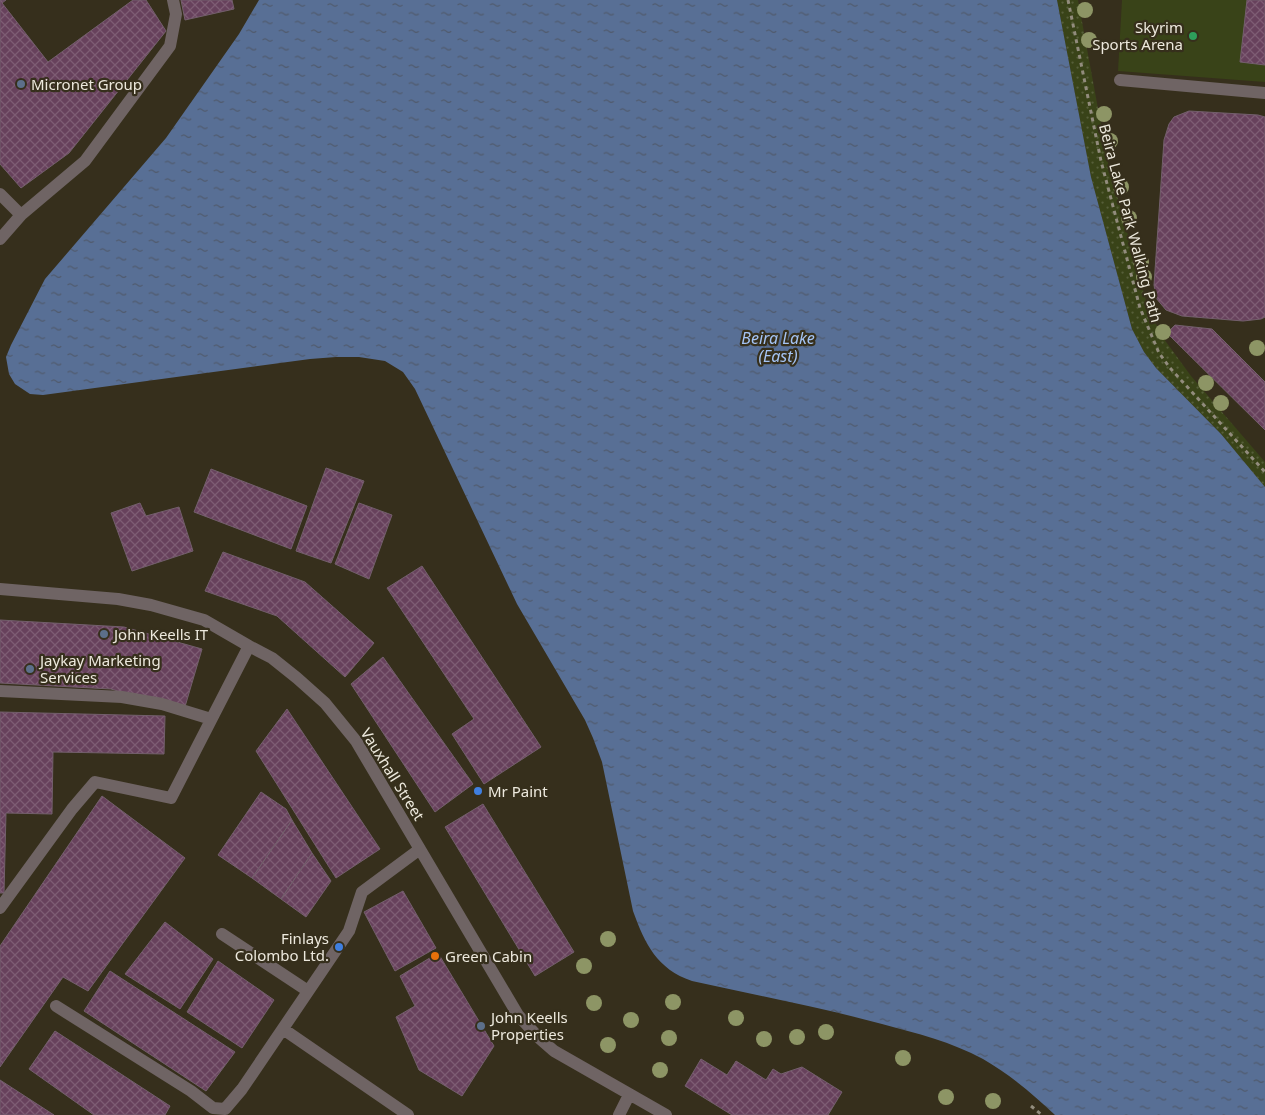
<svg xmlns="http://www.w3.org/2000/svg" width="1265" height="1115" viewBox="0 0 1265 1115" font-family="'Noto Sans',sans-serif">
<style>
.grass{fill:#394318}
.park{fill:url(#park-dots)}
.water{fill:url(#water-ripples)}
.building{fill:url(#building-cross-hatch);stroke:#735f6c}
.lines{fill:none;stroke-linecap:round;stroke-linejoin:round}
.path{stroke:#928c7d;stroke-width:3;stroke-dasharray:4 4;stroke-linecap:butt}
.minor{stroke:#6f6464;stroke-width:12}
.tree{fill:#8d9565}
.leisure-dot{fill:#2e9e5b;stroke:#362f1c;stroke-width:2}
.service-dot{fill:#5c6f8a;stroke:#362f1c;stroke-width:2}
.shop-dot{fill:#3f7fe0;stroke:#362f1c;stroke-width:2}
.food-dot{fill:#e8710a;stroke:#362f1c;stroke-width:2}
.labels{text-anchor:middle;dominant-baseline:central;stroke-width:4.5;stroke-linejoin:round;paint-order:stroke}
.poi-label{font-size:15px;fill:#ede9dd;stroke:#362f1c;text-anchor:start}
.street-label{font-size:15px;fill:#ede9dd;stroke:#362f1c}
.water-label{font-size:16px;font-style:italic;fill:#a5c4f4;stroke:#362f1c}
</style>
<defs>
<pattern id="park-dots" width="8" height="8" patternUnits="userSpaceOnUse" patternTransform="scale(1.25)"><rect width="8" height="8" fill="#394318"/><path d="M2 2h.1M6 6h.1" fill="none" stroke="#565e39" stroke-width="1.8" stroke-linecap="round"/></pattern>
<pattern id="water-ripples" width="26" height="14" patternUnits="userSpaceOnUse" patternTransform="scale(1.25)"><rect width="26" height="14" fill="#586f95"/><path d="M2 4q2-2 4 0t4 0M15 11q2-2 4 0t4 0" fill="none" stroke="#505a6c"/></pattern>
<pattern id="building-cross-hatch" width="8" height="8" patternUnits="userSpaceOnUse" patternTransform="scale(1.25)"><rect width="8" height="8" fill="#67415c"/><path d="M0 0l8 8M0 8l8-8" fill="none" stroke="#7d5c73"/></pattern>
</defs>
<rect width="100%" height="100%" fill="#362f1c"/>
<path class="grass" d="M1122 0H1265V82L1118 71Z"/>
<path class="park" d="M1057 0H1078L1108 163 1147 304 1161 335 1191 376 1265 462V487L1221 434 1156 368 1144 352 1132 329 1091 177Z"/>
<path class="water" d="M259 0H1057L1091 177 1132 329 1144 352 1156 368 1221 434 1265 487V1115H1055C1033 1094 1009 1074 983 1059 952 1042 916 1033 882 1024 819 1007 755 995 692 981 657 969 645 944 633 911L602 762 593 738 585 720 517 604 415 389 403 372 385 361 359 357H336L310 359 43 395 30 394 15 384 9 374 6 357 11 345 45 279 166 138 239 34Z"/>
<path class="building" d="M0 0H6L2 3 48 62 133 0H146L166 31 69 153 21 188 0 164Z
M181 0H232L234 9 185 20Z
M1247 0H1265V65L1240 62Z
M1189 111 1258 115 1265 117V317L1261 319 1243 321 1182 316 1166 310 1156 298 1154 285 1164 140 1169 124 1174 117Z
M1175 325 1212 329 1265 382V430L1167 333Z
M326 468 364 481 331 563 296 551Z
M211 469 307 506 291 549 194 512Z
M140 503 146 516 179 507 193 551 132 571 111 513Z
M359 503 392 515 369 579 335 564Z
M223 552 305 582 374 643 345 677 277 616 205 591Z
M422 566 541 747 484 784 452 734 474 719 387 588Z
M0 620 124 627 202 649 184 710 111 689 0 683Z
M383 657 473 784 435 812 351 684Z
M287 709 380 849 336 878 256 751Z
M0 712 165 716 164 754 53 752 52 814 6 813 4 893H0Z
M261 792 286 809 292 820 252 878 218 855Z
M102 796 185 858 88 991 63 977 0 1067V946Z
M483 804 574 952 535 976 445 827Z
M292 820 312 853 281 899 252 878Z
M312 853 331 881 306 917 281 899Z
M403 891 436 948 395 971 364 912Z
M165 922 213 959 180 1009 125 974Z
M438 953 494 1046 462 1096 419 1070 396 1017 415 1006 400 976Z
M218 961 274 1000 242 1048 187 1012Z
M110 971 235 1052 206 1091 84 1011Z
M55 1031 170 1106 165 1115H94L29 1069Z
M701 1059 727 1075 736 1061 766 1080 773 1069 781 1074 802 1067 842 1092 828 1115H732L685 1086Z
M0 1080 54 1115H0Z"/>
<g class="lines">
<path class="path" d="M1068 0 1101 161 1140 308 1159 353 1170 368 1265 472
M1031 1106 1042 1115"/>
<path class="minor" d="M1120 80 1265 93
M0 194 21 215
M0 239 21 215 85 161 170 46 176 14 173 0
M0 589 118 599 151 605 204 620 249 646 272 658 297 678 325 703 356 741 518 1015 538 1037 554 1051 666 1115
M0 691 122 697 162 704 211 719
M0 908 72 809 95 782 171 798 249 646
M222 934 308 991
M56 1006 191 1091 213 1108 225 1109 242 1089 349 931 362 892 420 849
M283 1029 408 1115
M619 1115 629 1095"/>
</g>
<g class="tree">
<circle cx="1085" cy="10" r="8"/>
<circle cx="1089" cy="40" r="8"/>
<circle cx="1104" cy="114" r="8"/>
<circle cx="1110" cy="141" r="8"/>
<circle cx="1121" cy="187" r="8"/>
<circle cx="1129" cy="218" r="8"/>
<circle cx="1141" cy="262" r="8"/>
<circle cx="1144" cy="277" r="8"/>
<circle cx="1163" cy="332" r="8"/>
<circle cx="1257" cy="348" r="8"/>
<circle cx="1206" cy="383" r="8"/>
<circle cx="1221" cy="403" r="8"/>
<circle cx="608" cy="939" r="8"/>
<circle cx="584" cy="966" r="8"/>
<circle cx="673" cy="1002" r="8"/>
<circle cx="594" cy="1003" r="8"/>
<circle cx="736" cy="1018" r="8"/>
<circle cx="631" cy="1020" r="8"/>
<circle cx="826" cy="1032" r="8"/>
<circle cx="797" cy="1037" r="8"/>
<circle cx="669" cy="1038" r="8"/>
<circle cx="764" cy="1039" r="8"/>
<circle cx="608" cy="1045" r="8"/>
<circle cx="903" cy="1058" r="8"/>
<circle cx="660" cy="1070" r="8"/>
<circle cx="946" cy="1097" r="8"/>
<circle cx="993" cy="1101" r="8"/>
</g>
<circle class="leisure-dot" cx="1193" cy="36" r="5"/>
<g class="service-dot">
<circle cx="21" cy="84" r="5"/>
<circle cx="104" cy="634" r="5"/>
<circle cx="30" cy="669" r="5"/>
<circle cx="481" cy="1026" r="5"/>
</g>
<g class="shop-dot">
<circle cx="478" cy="791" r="5"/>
<circle cx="339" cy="947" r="5"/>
</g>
<circle class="food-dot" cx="435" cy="956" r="5"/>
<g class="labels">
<g class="poi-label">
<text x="1183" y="27" text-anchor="end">Skyrim<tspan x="1183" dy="17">Sports Arena</tspan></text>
<text x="31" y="84">Micronet Group</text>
<text x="114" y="634">John Keells IT</text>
<text x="40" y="660">Jaykay Marketing<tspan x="40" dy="17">Services</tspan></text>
<text x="488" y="791">Mr Paint</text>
<text x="329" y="938" text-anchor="end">Finlays<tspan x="329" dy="17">Colombo Ltd.</tspan></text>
<text x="445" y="956">Green Cabin</text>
<text x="491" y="1017">John Keells<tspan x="491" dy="17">Properties</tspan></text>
</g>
<g class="street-label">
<text transform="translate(1131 223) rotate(75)">Beira Lake Park Walking Path</text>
<text transform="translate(393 774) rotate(58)">Vauxhall Street</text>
</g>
<g class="water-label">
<text x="778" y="338">Beira Lake<tspan x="778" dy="18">(East)</tspan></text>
</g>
</g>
</svg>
